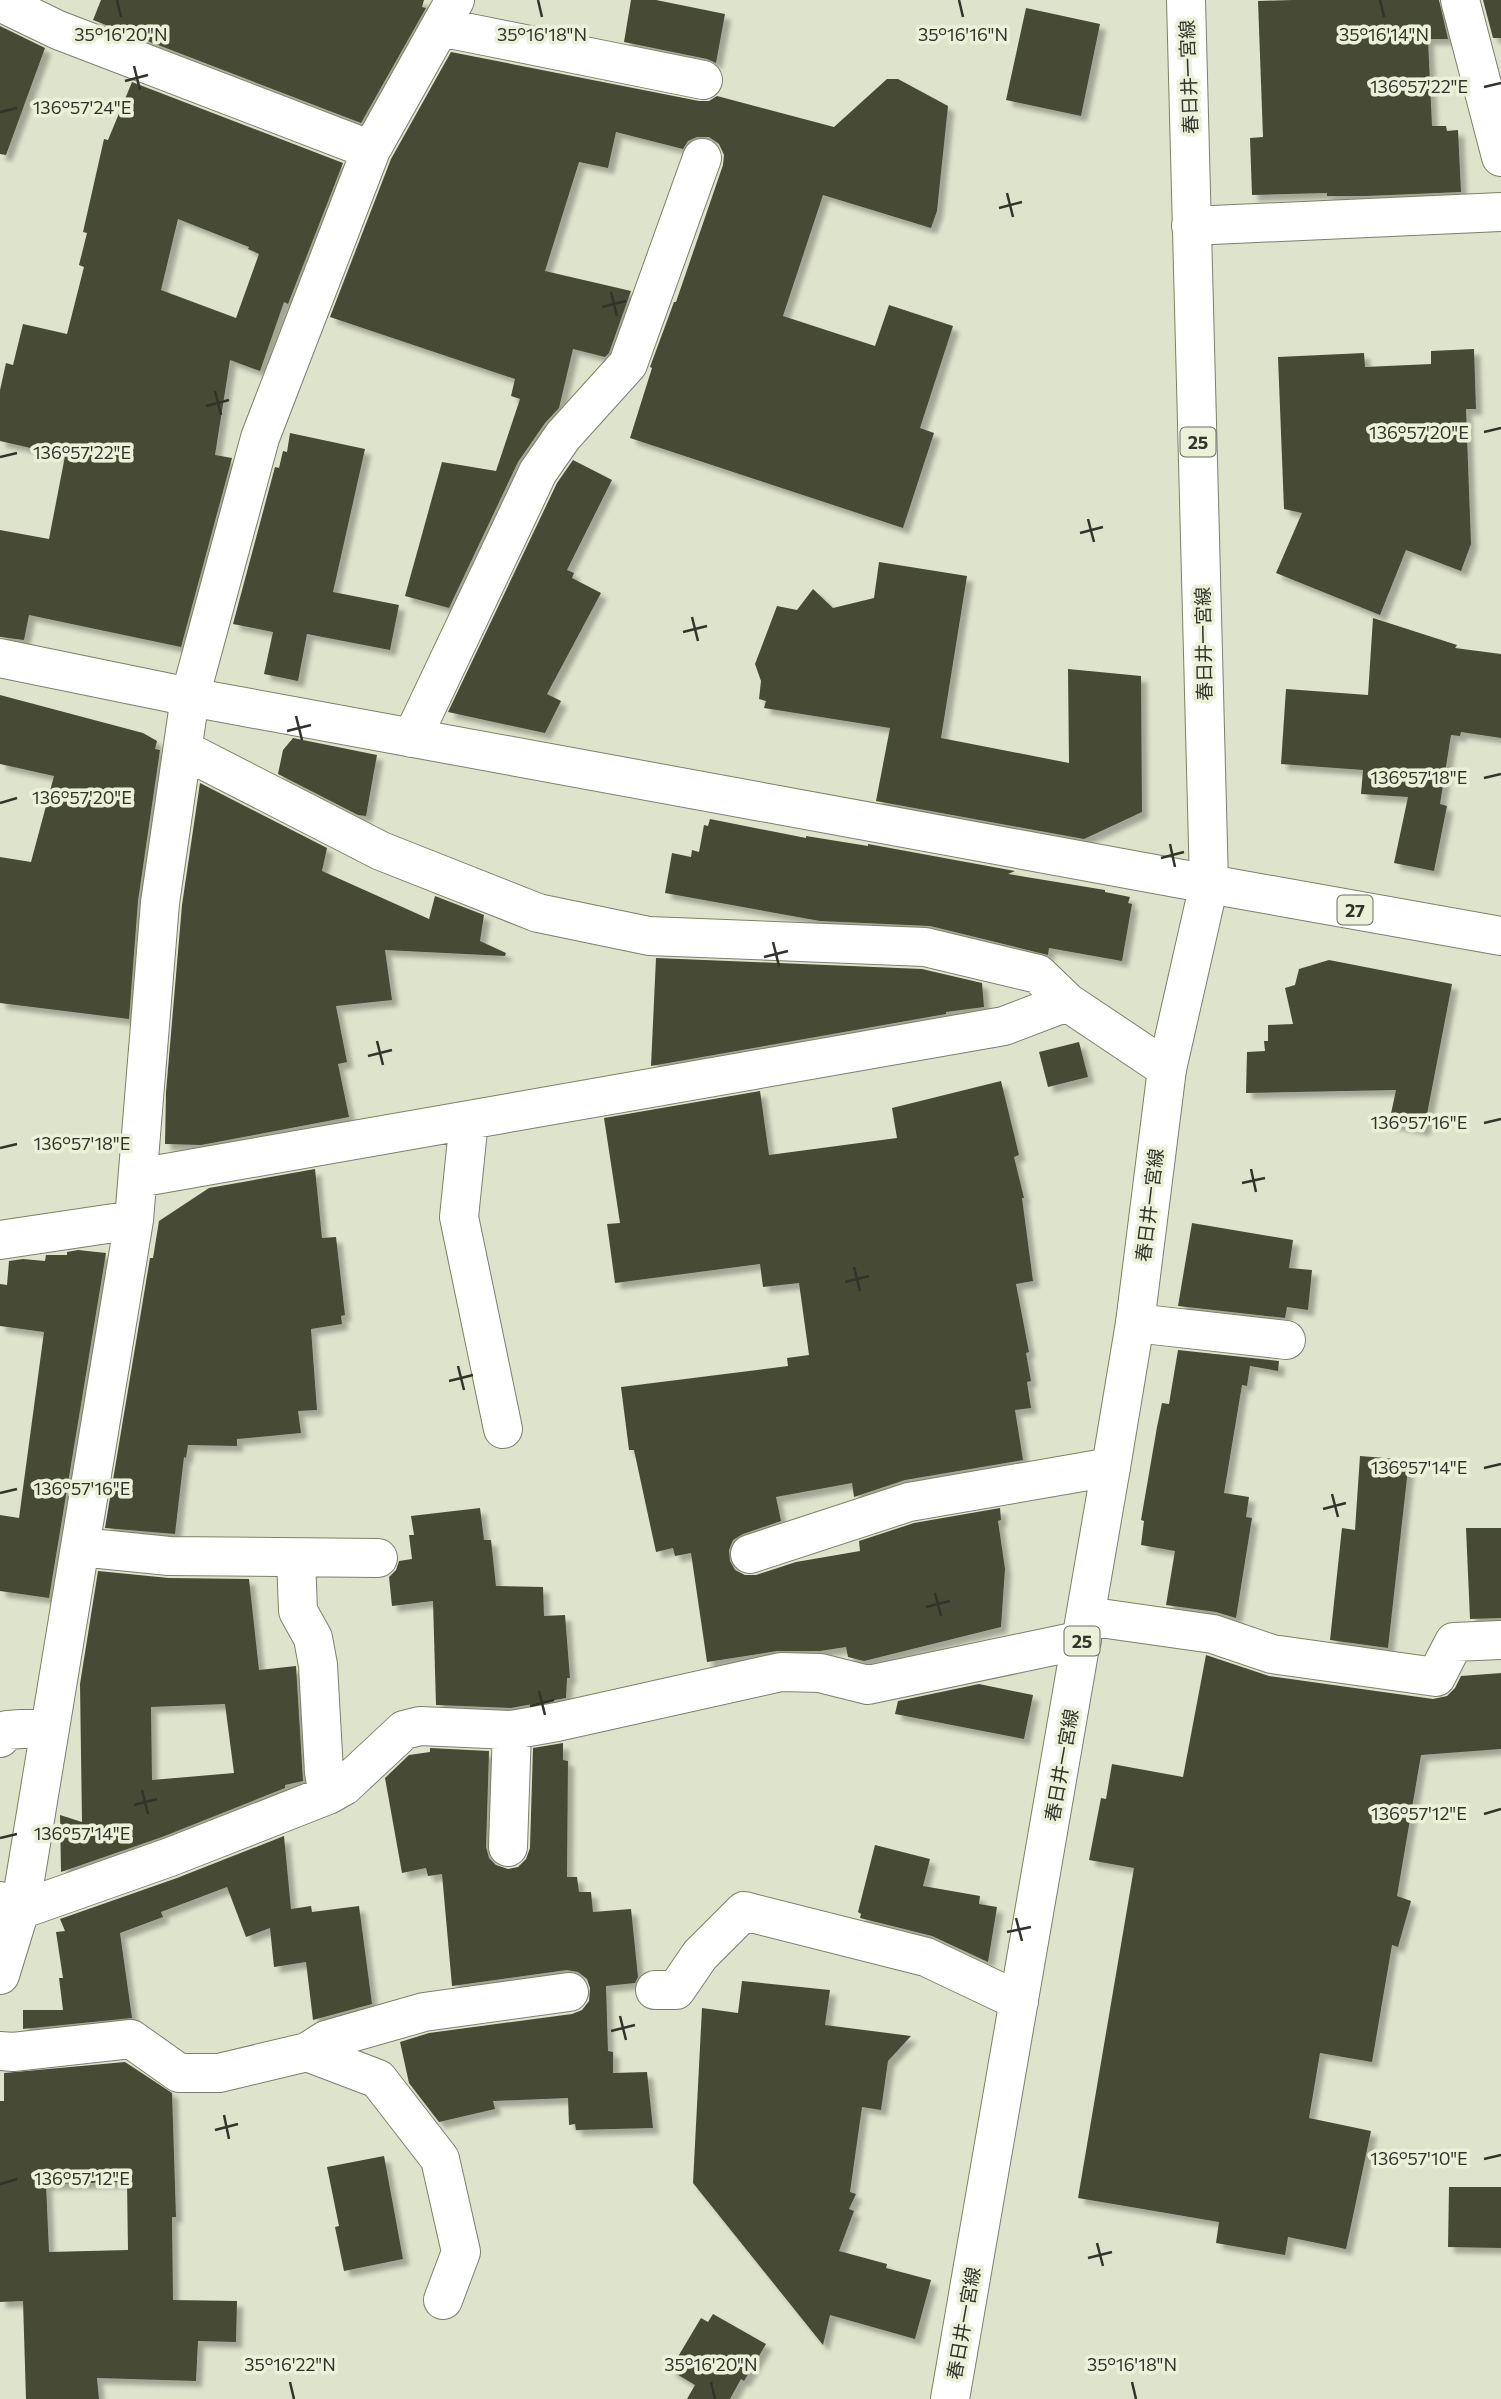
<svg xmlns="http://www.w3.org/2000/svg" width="1501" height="2399" viewBox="0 0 1501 2399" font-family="Commissioner,'Noto Sans JP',sans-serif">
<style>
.building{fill:#474b36;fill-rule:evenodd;filter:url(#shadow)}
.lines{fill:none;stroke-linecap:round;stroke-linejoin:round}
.minor-casing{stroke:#7c806a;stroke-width:40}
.tertiary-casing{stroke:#7c806a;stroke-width:40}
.primary-casing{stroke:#7c806a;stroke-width:40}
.minor{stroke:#fff;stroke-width:38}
.tertiary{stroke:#fff;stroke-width:38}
.primary{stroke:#fff;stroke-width:38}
.ticks{fill:none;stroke:#32342b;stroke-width:2.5}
.labels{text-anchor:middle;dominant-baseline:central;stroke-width:7;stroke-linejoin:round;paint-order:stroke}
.shield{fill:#ebf1d8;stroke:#6a6d5f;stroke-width:2}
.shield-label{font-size:18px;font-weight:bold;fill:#32342b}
.street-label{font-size:19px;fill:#32342b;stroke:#ebf1d8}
.ticks-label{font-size:18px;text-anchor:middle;fill:#32342b;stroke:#ebf1d8;stroke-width:7;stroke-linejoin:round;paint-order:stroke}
</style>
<defs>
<filter id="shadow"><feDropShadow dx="6" dy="6" stdDeviation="2" flood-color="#0004"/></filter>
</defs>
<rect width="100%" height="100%" fill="#dee3cb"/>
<path class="building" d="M101 0H424L422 7 426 8 361 123 93 20Z
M631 0H656L725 14 716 63 707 59 624 42Z
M1293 0H1439L1448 39H1428L1432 126H1446L1447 131 1458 130 1461 192 1366 196H1327V193L1252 195 1250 138 1263 137 1258 1Z
M1483 0H1501V38H1493Z
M1026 8 1100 24 1081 116 1006 100Z
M0 26 45 48 6 155 0 154Z
M451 52 699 101H709L717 96 834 127 887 79H898L948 106 937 211 931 228 823 195 783 316 875 346 889 305 953 326 920 428 934 433 903 528 630 438 652 368 650 367 674 302H676L723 165 724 155 719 144 709 137H697L688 141 683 149 616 132 608 168 579 162 545 271 631 291 609 353 605 357 573 349 559 408 545 423 518 462 449 608 405 596 442 462 496 471 520 399 511 396 515 379 330 317 391 159Z
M132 82 343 163 288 304 284 302 260 371 230 360 215 455 232 458 181 647 29 615 24 640 0 637V530L49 539 65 456 0 441V390L6 363 13 365 23 324 67 334 84 267 79 265 87 233 83 232 104 139 108 140ZM178 219 249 247 248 249 259 254 236 318 161 290Z
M1474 349 1476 409H1466L1471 544 1461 571 1406 550 1380 615 1276 573 1302 513 1284 509 1278 357 1364 353 1365 367 1431 364V351Z
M290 433 365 449 333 592 399 605 390 650 307 634 298 681 264 674 273 632 233 624 275 467 279 468 283 451 287 452Z
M573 460 612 480 567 570 574 573 572 578 601 593 547 694 561 701 545 733 448 712 557 483Z
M879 562 967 576 941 738 1069 763 1068 669 1141 676 1142 812 1084 839 876 801 890 728 764 708 766 701 759 699 761 681 755 664 777 606 797 610 813 589 833 608 874 598Z
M1373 618 1457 645 1455 648 1501 654V738L1461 732 1460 736 1451 735 1440 804 1447 806 1434 871 1394 863 1408 797 1361 794 1363 770 1281 764 1286 689 1368 695Z
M0 695 143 733 157 741 155 749 160 750 138 901 129 1019 0 1003V857L31 862 54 776 0 764Z
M293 738 377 755 366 816 358 815 278 774 283 750Z
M200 783 327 848 322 871 429 919 435 896 484 915 480 941 506 953 505 956 385 950 392 1000 336 1006 347 1062 338 1064 349 1117 201 1145 165 1144 166 1092 182 905Z
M710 819 806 838V836L868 846V844L1015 871 1008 874 1105 890V892L1130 897 1128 903 1132 904 1122 961 1049 948 1048 955 930 926 820 921 665 893 672 853 691 857 692 850 699 852 704 825 708 826Z
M656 958 922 969 982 983 984 1007 946 1012V1014L651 1066Z
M1329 960 1452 984 1424 1130 1389 1123 1396 1090 1246 1093 1247 1052 1265 1051 1264 1041H1268V1025L1293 1024 1285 988 1295 985 1299 969Z
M1079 1042 1088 1077 1048 1087 1039 1052Z
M1001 1081 1019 1155 1014 1157 1024 1198H1022L1033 1281 1016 1284 1029 1352 1026 1353 1031 1381 1027 1382 1031 1408 1015 1410 1023 1460 905 1480 854 1497 852 1483 776 1497 781 1521 743 1534 733 1540 729 1550 730 1561 735 1570 745 1575H756L796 1562 860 1551 859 1541 914 1523 1000 1508 1001 1520 998 1521 1005 1569 1001 1627 864 1661 848 1657 846 1647 820 1651H777L707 1662 691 1553 675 1556 673 1548 656 1552 634 1450H629L621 1387 788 1366 787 1358 809 1355 799 1283 763 1287 760 1264 615 1283 607 1224 620 1223 604 1118 760 1091 769 1155 897 1138 892 1108Z
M315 1169 322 1238 336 1237 345 1315 341 1316 342 1324 311 1329 317 1410 298 1411 301 1433 237 1439V1446L188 1445 186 1458 184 1457 175 1534 105 1528 150 1258H153L159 1221 209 1188Z
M1192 1223 1293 1240 1289 1268 1312 1270 1308 1310 1287 1307 1285 1318 1178 1306Z
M78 1250 106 1253 49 1598 0 1591V1515L19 1518 44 1332 0 1326V1284L7 1285 9 1261 23 1259 45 1261 46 1255H67V1252Z
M1178 1350 1279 1361 1278 1371 1250 1366 1247 1386 1242 1385 1224 1493 1249 1497 1246 1517 1252 1518 1236 1618 1216 1612 1166 1605 1175 1551 1141 1545 1144 1521 1141 1520 1157 1427 1162 1403 1169 1404Z
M1360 1456 1409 1460 1388 1648 1330 1640 1342 1528 1355 1530Z
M480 1508 484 1540H491L496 1586 543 1587 544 1616 565 1615 570 1678H567L566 1698 511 1708 436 1705 433 1601 392 1606 389 1577 396 1570 399 1561 412 1559 409 1535H414L411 1516Z
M1466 1528H1501V1618L1470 1619Z
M98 1571 169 1578 249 1579 259 1670 296 1666 303 1781 285 1785V1788L162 1837 61 1872 60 1815 82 1822 80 1684ZM225 1704 234 1773 152 1780 151 1707Z
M1206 1655 1269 1676 1433 1699 1447 1696 1455 1688 1461 1676 1501 1673V1749L1421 1755 1397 1896 1411 1901 1398 1947 1392 1945 1372 2062 1320 2053 1309 2118 1371 2131 1346 2249 1288 2237 1285 2255 1216 2243 1219 2222 1078 2198 1134 1868 1089 1860 1101 1798 1106 1799 1112 1764 1183 1777Z
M979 1684 1033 1695 1024 1739 895 1714 898 1701Z
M563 1743V1760L568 1761 567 1877H577L579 1892H591L593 1912 631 1909 638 1977 635 1983 606 1986 608 2051 613 2052V2073L647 2072 653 2128 576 2130 575 2124 569 2125 568 2098 493 2101 495 2109 439 2122 409 2083 400 2042 429 2033 572 2014 582 2010 589 2001 590 1988 587 1979 578 1972 567 1970 452 1986 442 1874 428 1876 426 1868 402 1873 385 1778 409 1755 430 1752V1748L489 1751 486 1847 489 1858 496 1865 508 1869 518 1867 526 1859 530 1848 533 1748Z
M284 1836 291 1909 311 1906 312 1912 359 1906 372 2004 313 2020 306 1962 274 1967 270 1928 246 1937 227 1887 161 1912 163 1917 120 1933 132 2018 23 2029V2010H63L59 1978H63L56 1932 65 1931 60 1919 177 1878Z
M875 1845 930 1859 923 1886 980 1896 979 1904 997 1907 988 1962 932 1936 860 1918 861 1914 858 1912Z
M742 1981 830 1990 825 2025 911 2036 888 2061 881 2110 862 2107 850 2192 856 2194 849 2209 854 2211 839 2251 887 2264 886 2268 931 2280 915 2339 830 2315 823 2345 693 2183 702 2008 738 2013Z
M125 2062 172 2093 176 2217H172L173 2300 237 2301 236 2342 198 2341 196 2381 97 2378 99 2399H26L23 2301 0 2302V2101H4V2073ZM127 2182 128 2250 49 2252 46 2184Z
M384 2156 403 2259 344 2271 335 2227 339 2226 327 2167Z
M1449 2187H1501V2248L1448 2247Z
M713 2314 766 2344 744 2381 741 2379 730 2399H687L695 2385 670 2370 701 2318 708 2322Z"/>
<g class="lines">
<defs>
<path id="minor" d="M1460 0 1501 157
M0 2 58 30 371 150
M440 27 703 80
M1191 226 1501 212
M412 738 538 472 563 436 628 364 702 158
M184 750 381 851 538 913 649 936 925 947 1038 974 1067 1002
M469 1120 459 1217 503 1429
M138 1178 1004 1026 1067 1002 1167 1069
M0 1240 134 1220
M1135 1323 1286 1340
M80 1547 169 1556 378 1558
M750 1554 909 1502 1111 1467
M296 1558 298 1611 313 1638 318 1665 324 1772 328 1795
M1086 1616 1213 1634 1272 1654 1436 1677 1454 1642 1501 1640
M0 1738 7 1730 50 1727
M508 1847 512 1730
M0 1901 20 1910 170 1857 328 1795 344 1786 404 1730 420 1726 512 1730 557 1722 781 1672 820 1673 868 1685 1082 1640
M0 1975 20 1910 134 1220 160 903 190 697 260 438 371 150 455 0
M655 1990H676L700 1955 744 1911 926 1957 1019 2001
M0 2051 13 2052 131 2039 179 2073H219L307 2052 326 2040 424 2012 569 1992
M307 2052 378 2079 440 2159 461 2252 443 2300"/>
<path id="tertiary" d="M0 658 190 697 1209 884"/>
<path id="primary" d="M1209 884 1501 936
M950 2399 1111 1467 1135 1323 1167 1069 1209 884 1186 0"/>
</defs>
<use href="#minor" class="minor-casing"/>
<use href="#tertiary" class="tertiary-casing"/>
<use href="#primary" class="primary-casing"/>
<use href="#minor" class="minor"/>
<use href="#tertiary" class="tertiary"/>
<use href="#primary" class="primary"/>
</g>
<path class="ticks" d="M117 0 121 17M538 0 542 17M959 0 963 17M1380 0 1384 17M134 66 140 90M125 81 148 75M1484 87 1501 83M0 112 17 108M1007 193 1013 217M999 208 1022 202M611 292 617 316M602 307 626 301M215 391 221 415M206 406 229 400M1484 432 1501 428M0 457 17 453M1088 519 1094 542M1080 533 1103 527M692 617 698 641M683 632 707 626M296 716 302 740M287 731 311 725M1484 778 1501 774M0 803 17 798M1170 844 1175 867M1161 858 1184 852M773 942 779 966M764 957 788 951M377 1041 383 1065M368 1056 392 1050M1484 1123 1501 1119M0 1148 17 1144M1251 1169 1256 1192M1242 1183 1265 1178M854 1267 860 1291M845 1282 869 1276M458 1366 464 1390M449 1381 473 1375M1484 1468 1501 1464M0 1493 17 1489M1332 1494 1338 1517M1323 1509 1346 1503M935 1593 941 1616M926 1607 950 1601M539 1691 545 1715M530 1706 554 1700M142 1790 148 1814M134 1805 157 1799M1484 1814 1501 1809M0 1838 17 1834M1016 1918 1022 1941M1007 1932 1031 1927M620 2016 626 2040M611 2031 635 2025M224 2115 229 2139M215 2130 238 2124M1484 2159 1501 2155M0 2184 17 2179M1097 2243 1103 2266M1088 2258 1112 2252M290 2382 294 2399M711 2382 715 2399M1132 2382 1136 2399"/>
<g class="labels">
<g class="shield">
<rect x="1180.5" y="427.5" width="35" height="29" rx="5"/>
<rect x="1337.5" y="895.5" width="35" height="29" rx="5"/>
<rect x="1064.5" y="1626.5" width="35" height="29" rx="5"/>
</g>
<g class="shield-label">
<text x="1198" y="442">25</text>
<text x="1355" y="910">27</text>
<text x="1082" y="1641">25</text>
</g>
<g class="street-label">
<text transform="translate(1188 77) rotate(-92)">春日井一宮線</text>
<text transform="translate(1203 644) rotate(-91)">春日井一宮線</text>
<text transform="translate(1149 1205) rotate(-83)">春日井一宮線</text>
<text transform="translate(1061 1765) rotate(-80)">春日井一宮線</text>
<text transform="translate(963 2323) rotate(-80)">春日井一宮線</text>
</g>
</g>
<g class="ticks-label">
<text x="963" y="41">35°16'16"N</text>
<text x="121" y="41">35°16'20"N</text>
<text x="542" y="41">35°16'18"N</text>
<text x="1384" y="41">35°16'14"N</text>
<text x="1419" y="93">136°57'22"E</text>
<text x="82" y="114">136°57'24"E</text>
<text x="1419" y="439">136°57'20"E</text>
<text x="82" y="459">136°57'22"E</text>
<text x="1419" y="784">136°57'18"E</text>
<text x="82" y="804">136°57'20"E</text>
<text x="1419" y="1129">136°57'16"E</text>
<text x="82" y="1150">136°57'18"E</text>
<text x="1419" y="1474">136°57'14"E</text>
<text x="82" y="1495">136°57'16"E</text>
<text x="1419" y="1820">136°57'12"E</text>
<text x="82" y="1840">136°57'14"E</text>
<text x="1419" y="2165">136°57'10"E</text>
<text x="82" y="2185">136°57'12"E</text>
<text x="290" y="2371">35°16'22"N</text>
<text x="711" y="2371">35°16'20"N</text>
<text x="1132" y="2371">35°16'18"N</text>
</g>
</svg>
